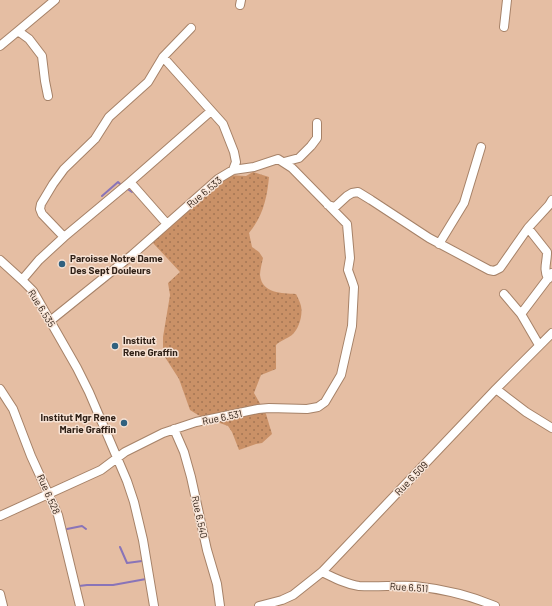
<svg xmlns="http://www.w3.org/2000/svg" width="552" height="606" viewBox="0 0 552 606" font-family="Barlow,sans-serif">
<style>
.green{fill:url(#green-dots)}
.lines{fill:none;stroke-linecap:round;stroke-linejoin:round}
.stream{stroke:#8974b8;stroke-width:2}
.street-casing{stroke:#a68268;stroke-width:10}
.street{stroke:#fff;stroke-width:8}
.poi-dot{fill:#30617f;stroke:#f7e3d5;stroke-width:1.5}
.labels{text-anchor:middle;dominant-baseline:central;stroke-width:3;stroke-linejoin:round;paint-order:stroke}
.street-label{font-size:10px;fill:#2f2016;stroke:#f7e3d5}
.poi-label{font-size:10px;font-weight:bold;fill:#2f2016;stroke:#f7e3d5;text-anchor:start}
</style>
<defs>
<pattern id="green-dots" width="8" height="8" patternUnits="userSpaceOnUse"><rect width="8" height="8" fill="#ca9167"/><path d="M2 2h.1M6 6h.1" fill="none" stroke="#a47654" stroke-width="1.8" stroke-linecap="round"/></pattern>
</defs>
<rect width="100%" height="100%" fill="#e5bea3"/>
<path class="green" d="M253 172 269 177C267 198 263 216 249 233L252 247 259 252 263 258C262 263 260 270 260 275 262 294 282 293 296 294 298 298 300 302 301 306 303 315 299 329 292 335 287 339 281 340 276 345V369L261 375 254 393 266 414 272 434 262 443 256 444 239 450 232 432 228 426 198 415 190 410 179 379 163 354V337L170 295 168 283 180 272 153 243 159 235 228 175 246 176Z"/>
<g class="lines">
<path class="stream" d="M126 188 132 192
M102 196 118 182 122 186
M67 529 82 526 86 529
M120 547 127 563 142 561
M79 586 87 585H113L146 579"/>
<defs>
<path id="street" d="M240 5 241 0
M504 27 507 0
M18 31 55 0
M0 46 18 31 29 39 42 56 45 81 48 96
M163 57 223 124 234 152 236 162 233 170
M284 162 299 158 311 146 317 138V123
M130 182 167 224
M328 205 335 207 347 196 352 193 358 192 371 200 429 238 489 270 494 271 500 268 528 228 547 252C547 264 543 267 548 279
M528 228 549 205 552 200
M64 237 130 182 211 111
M439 244 464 203 481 147
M0 260 22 280
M504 294 521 314 539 345
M521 314 552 273
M0 389 13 409 31 456 58 515 80 606
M496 389 526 412 552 428
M174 429 184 452 191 477 207 550 217 584 220 606
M0 516 101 470 125 452 163 433 196 422 258 409 269 408 307 409 318 407 325 402 341 375 352 326 354 287 352 281 348 270 350 258 347 224 292 168 278 159 254 167 233 170 218 179 132 255 50 321
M322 572C334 578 346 584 359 586 378 587 396 585 415 586 442 589 469 595 495 606
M0 594 3 606
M154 606 143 540 134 502 127 481 89 392 77 368 33 291 22 280 39 260 64 237 42 214 40 209 41 204 53 184 64 169 95 139 109 117 148 82 163 57 191 28
M259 606 282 600 293 595 322 572 496 389 552 333"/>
</defs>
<use href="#street" class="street-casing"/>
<use href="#street" class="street"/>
</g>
<g class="poi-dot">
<circle cx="62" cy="264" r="4"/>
<circle cx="115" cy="346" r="4"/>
<circle cx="124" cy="423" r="4"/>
</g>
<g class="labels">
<g class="street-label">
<text transform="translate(204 192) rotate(-40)">Rue 6.533</text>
<text transform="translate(42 308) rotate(58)">Rue 6.535</text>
<text transform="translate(222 417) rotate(-12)">Rue 6.531</text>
<text transform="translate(411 478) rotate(-46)">Rue 6.509</text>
<text transform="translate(49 494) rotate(66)">Rue 6.528</text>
<text transform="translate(200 517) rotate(78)">Rue 6.540</text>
<text transform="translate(409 587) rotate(4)">Rue 6.511</text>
</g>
<g class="poi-label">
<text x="70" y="258">Paroisse Notre Dame<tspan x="70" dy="12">Des Sept Douleurs</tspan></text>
<text x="123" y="340">Institut<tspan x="123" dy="12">Rene Graffin</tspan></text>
<text x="116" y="417" text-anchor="end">Institut Mgr Rene<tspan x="116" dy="12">Marie Graffin</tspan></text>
</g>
</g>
</svg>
